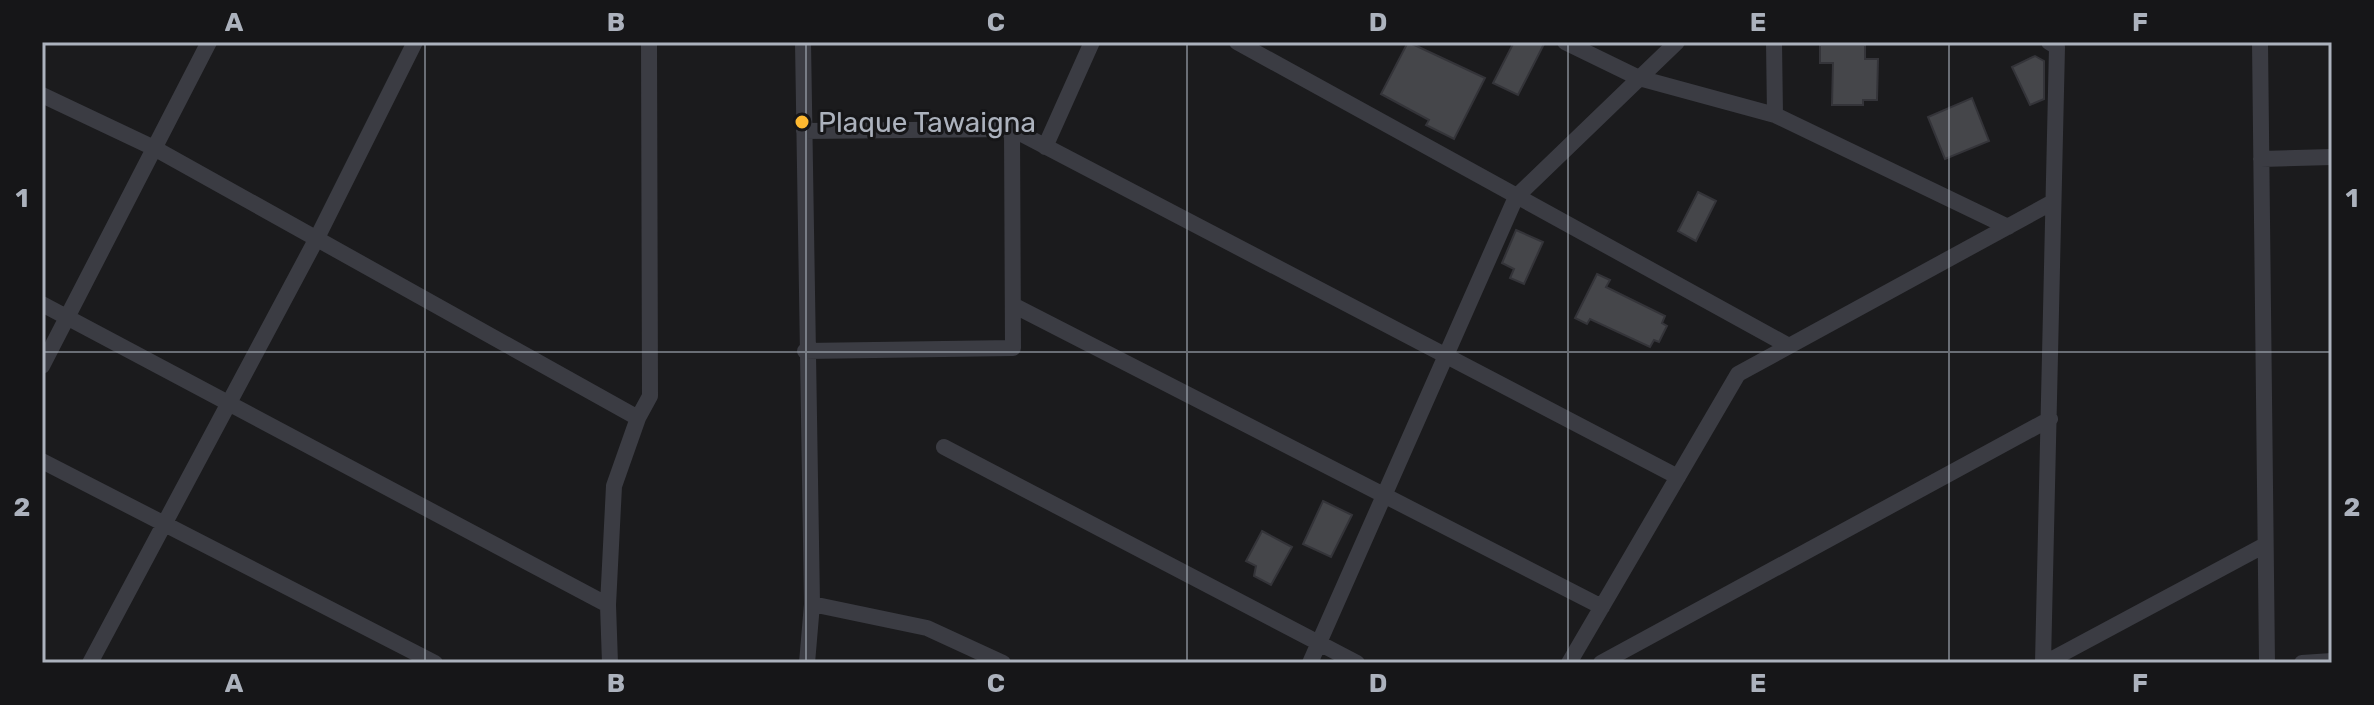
<svg xmlns="http://www.w3.org/2000/svg" width="2374" height="705" viewBox="0 0 2374 705" font-family="Rubik,sans-serif">
<style>
.building{fill:#45464a;stroke:#343439;stroke-width:2}
.lines{fill:none;stroke-linecap:round;stroke-linejoin:round}
.street{stroke:#3b3c43;stroke-width:16}
.grid{fill:none;stroke:#acb2bd;stroke-width:2;stroke-opacity:0.55}
.poi-dot{fill:#feb931;stroke:#161618;stroke-width:3}
.labels{text-anchor:middle;dominant-baseline:central;stroke-width:6;stroke-linejoin:round;paint-order:stroke}
.poi-label{font-size:28px;fill:#acb2bd;stroke:#161618;text-anchor:start}
.neatline{fill:none;stroke:#acb2bd;stroke-width:3}
.grid-label{font-size:26px;text-anchor:middle;font-weight:bold;fill:#acb2bd}
</style>
<rect width="100%" height="100%" fill="#1b1b1d"/>
<path class="building" d="M1408 42 1485 78 1454 139 1426 125 1429 120 1381 94Z
M1514 42H1545L1518 95 1493 83Z
M1820 45H1865V59H1878L1877 100H1863V105H1832L1833 63H1820Z
M2035 56 2044 61V99L2030 105 2012 67Z
M1972 98 1989 141 1945 159 1928 117Z
M1698 192 1716 201 1696 241 1678 231Z
M1516 230 1543 242 1524 284 1510 278 1514 269 1502 263Z
M1597 274 1610 280 1606 287 1665 316 1662 323 1667 326 1659 342 1654 340 1650 347 1590 319 1587 324 1575 318Z
M1323 501 1352 515 1331 557 1303 544Z
M1262 531 1292 547 1271 585 1254 576 1256 566 1246 561Z"/>
<g class="lines">
<path class="street" d="M803 42 812 604 807 663
M1237 42 1789 346
M1565 42 1639 78 1775 115 2008 227
M1774 42 1775 115
M2260 42 2267 663
M42 95 154 148 638 418
M804 131 1012 129 1678 477
M1045 147 1092 42
M2261 159 2332 157
M42 304 608 605 610 663
M1013 305 1602 607
M805 351 1013 348 1012 129
M42 366 209 42
M944 447 1357 663
M42 461 435 663
M812 604 927 628 1003 663
M608 605 614 486 638 418 650 396 649 42
M90 663 317 238 415 42
M1310 663 1516 197 1677 42
M1569 663 1738 374 2051 203
M1601 663 2050 419
M2043 663 2057 47 2049 42
M2045 663 2265 545
M2302 663 2332 661"/>
</g>
<path class="grid" d="M425 42V663M806 42V663M1187 42V663M1568 42V663M1949 42V663M42 352H2332"/>
<circle class="poi-dot" cx="802" cy="122" r="8"/>
<g class="labels">
<g class="poi-label">
<text x="818" y="122">Plaque Tawaigna</text>
</g>
</g>
<rect width="2374" height="705" fill="none" stroke="#161618" stroke-width="88"/>
<rect x="44" y="44" width="2286" height="617" class="neatline"/>
<g class="grid-label">
<text x="234" y="31">A</text>
<text x="616" y="31">B</text>
<text x="996" y="31">C</text>
<text x="1378" y="31">D</text>
<text x="1758" y="31">E</text>
<text x="2140" y="31">F</text>
<text x="22" y="207">1</text>
<text x="2352" y="207">1</text>
<text x="22" y="516">2</text>
<text x="2352" y="516">2</text>
<text x="234" y="692">A</text>
<text x="616" y="692">B</text>
<text x="996" y="692">C</text>
<text x="1378" y="692">D</text>
<text x="1758" y="692">E</text>
<text x="2140" y="692">F</text>
</g>
</svg>
